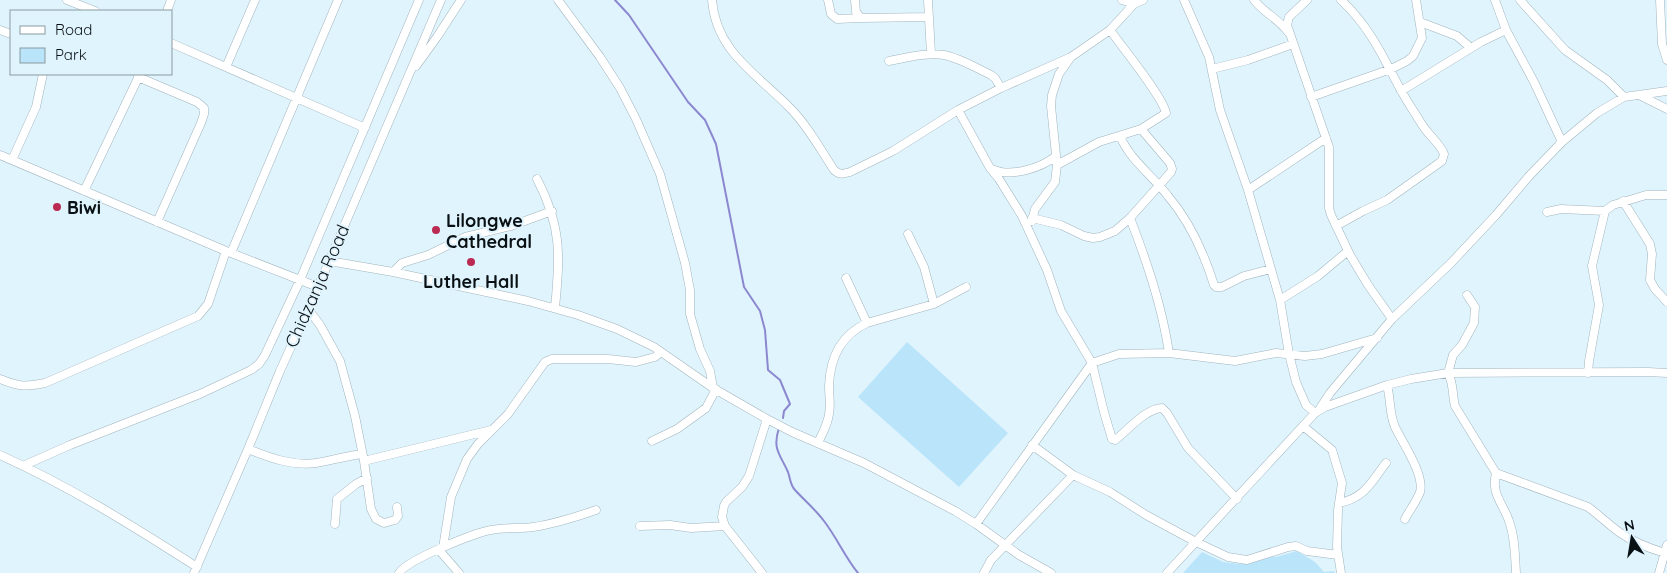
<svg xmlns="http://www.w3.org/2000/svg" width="1667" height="573" viewBox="0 0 1667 573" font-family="Quicksand,sans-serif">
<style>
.green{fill:#bae4fa}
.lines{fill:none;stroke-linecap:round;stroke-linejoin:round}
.stream{stroke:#8c88cf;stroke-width:2}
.minor-casing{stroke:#a1b4bd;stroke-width:9}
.minor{stroke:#fff;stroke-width:8}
.poi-dot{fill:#ba2a52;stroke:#e0f4fe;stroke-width:2}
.labels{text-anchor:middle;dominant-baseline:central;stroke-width:4;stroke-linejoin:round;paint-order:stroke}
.poi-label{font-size:18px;font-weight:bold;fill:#0a1114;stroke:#e0f4fe;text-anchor:start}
.street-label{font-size:18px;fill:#0a1114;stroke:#e0f4fe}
</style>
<rect width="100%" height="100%" fill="#e0f4fe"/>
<path class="green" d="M907 342 1008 433 959 487 858 397Z
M1297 551 1315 562 1324 572 1334 571 1335 573H1183L1202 552 1223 562 1241 564 1266 555 1276 557Z"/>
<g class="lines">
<path class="stream" d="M615 0 629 15 688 102 705 120 716 144 744 287 760 311 765 330 768 370 780 380 790 404 784 411 783 418
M779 428C772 449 780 454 788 472 790 477 790 485 795 490 804 500 815 509 824 521 837 538 845 557 858 573"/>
<defs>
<path id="minor" d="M67 0 95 11
M558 0 600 57 620 88 636 119 660 174 685 263 690 290V314L700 349 710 371 713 388
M712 0C716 52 757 74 790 108 808 126 820 149 834 170 839 175 843 174 850 172L893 151 958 110 1001 88 1071 57 1110 30 1134 4 1143 0
M828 0 831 14 837 19 861 18
M855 0 856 12 861 18 929 17
M928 0 931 54
M1122 0 1134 4
M1184 0 1209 57 1220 110 1248 190 1280 300 1289 354 1296 382 1306 405 1315 413
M1254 0C1264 13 1279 19 1288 32
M1307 0 1289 17 1287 25 1329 147V208L1331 215 1350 255 1368 285 1392 319
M1495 0 1506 30 1534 82 1562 142
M1520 0 1565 50 1607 80 1624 97
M1660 0 1662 44 1667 60
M167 11 171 0
M1420 22 1457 36 1471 48
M0 30 11 34
M171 43 365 128
M889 61C905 58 928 52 944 55 960 58 976 68 991 75L995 78 1001 88
M416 66 437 37 461 0
M226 67 255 0
M1212 69 1248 60 1293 44
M138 77 197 102 204 108V114L201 123 157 222
M1401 91 1481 42 1506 30
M1639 95 1667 109
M1311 97 1391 69 1407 61 1413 56 1422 38 1416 0
M958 110 990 168 999 179 1022 216 1047 270 1061 311 1092 363 1104 412 1112 439 1115 440C1128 430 1145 409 1162 408L1167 413 1188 448 1237 499
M1120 136C1130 160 1152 175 1168 196 1190 222 1204 253 1214 285L1216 287H1222L1244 276 1271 269
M0 155 226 251 318 287
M12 160 36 107 43 74
M1057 165 1099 142 1141 129 1166 113C1163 97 1122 47 1110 30
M992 169C1010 178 1041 168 1056 156
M537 179C562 227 560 256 555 308
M1248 190 1326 138
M84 191 140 74
M1623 201 1650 244 1652 254 1650 280 1655 289 1667 302
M1547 212 1561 209 1605 211
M1032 218 1061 225 1084 236 1093 238 1100 237 1115 231 1130 218 1171 172 1172 169 1170 163 1141 129
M1130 218C1147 262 1162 306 1169 353
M1032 221 1035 209 1055 182 1057 165 1051 106 1052 95 1059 74 1071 57
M1336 226 1363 211 1387 200 1442 161 1444 154C1440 143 1427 134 1421 123 1413 110 1404 97 1397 83 1381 52 1367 24 1341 0
M908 234 924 267 934 304
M231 253 338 0
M329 261 393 272 528 301 578 315 617 329 654 347 713 388 767 419 792 432 864 463 955 511 976 524 1019 555 1051 573
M393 272 402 263 428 255 465 237 511 226 552 211
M846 278 867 323
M1467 295 1475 307 1474 323 1462 345 1453 355 1448 373C1454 384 1452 395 1455 406L1496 473C1491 495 1503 503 1509 521 1515 537 1515 556 1516 573
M1280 300 1318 276 1348 251
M308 309 320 325 340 361 355 416 364 461 371 509 376 519 384 523 395 520 398 516 397 507
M1588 373 1589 361 1599 305 1592 266 1605 211 1613 205 1646 195H1667
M0 379C19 387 25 387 45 383L198 316 208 304 226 251
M1387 385C1391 400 1389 413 1395 427 1402 442 1425 475 1420 492 1417 501 1409 511 1405 519
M1319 410 1330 393 1392 319 1451 263 1496 215 1530 175 1562 142 1597 113 1624 97 1667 91
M1303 426 1332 450 1342 483 1338 510 1337 547 1341 573
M652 441 677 429 706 408 716 389
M818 443C822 434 828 424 829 414 831 405 829 396 829 386 830 358 841 335 867 323L934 304 966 287
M1032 445 1073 475 1110 492 1146 515 1196 542 1228 557 1247 560 1288 547 1296 546 1307 551 1338 555
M248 449C270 458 292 466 316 463 332 460 347 456 362 454
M0 455C69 486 133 526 197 567
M364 461 491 430
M25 465 70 445 200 394 251 370 259 364 265 355 300 280 419 0
M1496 473 1588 507C1599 515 1608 524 1619 532 1633 542 1648 548 1665 553
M1339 503C1365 498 1371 482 1386 463
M335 524 337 499 356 484 367 478
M976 524 1092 363 1119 354 1169 353 1235 361 1276 353 1305 356 1322 354 1377 338
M640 526 670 525 691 528 725 526
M443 548 451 497 467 459 478 444 508 414 545 362 552 359H608L636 362 655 357 661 352
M439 550 459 573
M194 573 248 449 280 371 318 287 441 0
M399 573C407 560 474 533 491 530 505 527 519 529 533 527 554 524 576 517 596 510
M762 573 725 526 722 517 724 506 726 502 742 487 749 476 767 419
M984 573 991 560 1073 475
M1167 573 1315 413 1325 407 1387 385 1411 379 1448 373 1648 372 1667 373
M1659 573 1667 545"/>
</defs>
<use href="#minor" class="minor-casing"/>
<use href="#minor" class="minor"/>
</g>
<g class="poi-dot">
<circle cx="57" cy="207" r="5"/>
<circle cx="436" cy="230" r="5"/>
<circle cx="471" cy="262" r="5"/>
</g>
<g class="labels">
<g class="poi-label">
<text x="67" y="207">Biwi</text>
<text x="446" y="220">Lilongwe<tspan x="446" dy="21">Cathedral</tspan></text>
<text x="471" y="281" text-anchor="middle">Luther Hall</text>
</g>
<g class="street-label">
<text transform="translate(317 286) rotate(-66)">Chidzanja Road</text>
</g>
</g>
<rect x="10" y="10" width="162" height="65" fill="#e0f4fe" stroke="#8a99a0"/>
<rect x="20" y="26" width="25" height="8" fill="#ffffff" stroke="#8a99a0"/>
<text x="55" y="35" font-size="15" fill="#0a1114">Road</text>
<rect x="20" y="48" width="25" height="15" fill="#bae4fa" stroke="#8a99a0"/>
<text x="55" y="60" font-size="15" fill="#0a1114">Park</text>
<g transform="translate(1632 538) rotate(348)" stroke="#e0f4fe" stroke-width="4" paint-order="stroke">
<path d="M0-4L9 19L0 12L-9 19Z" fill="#0a1114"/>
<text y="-8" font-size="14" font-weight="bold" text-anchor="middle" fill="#0a1114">N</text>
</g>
</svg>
